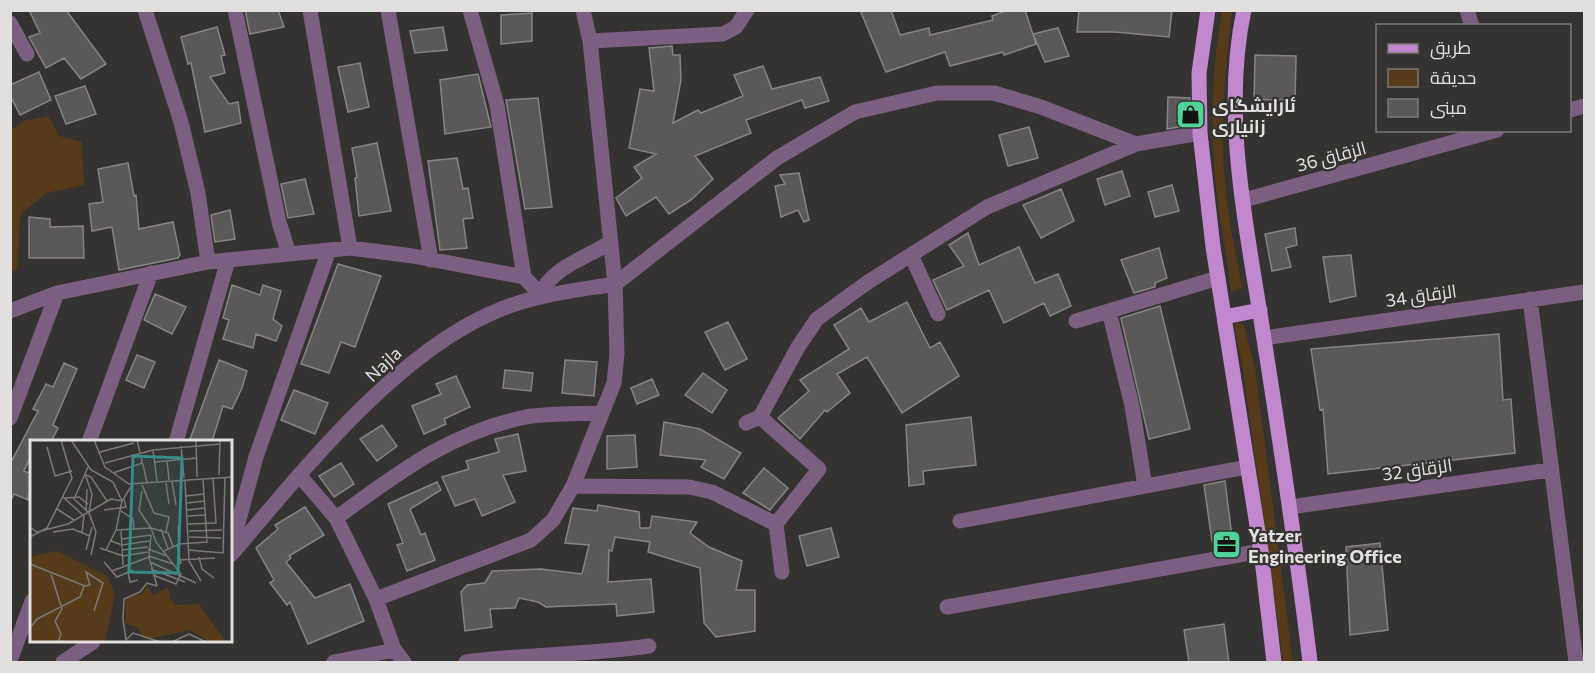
<svg xmlns="http://www.w3.org/2000/svg" width="1595" height="673" viewBox="0 0 1595 673" font-family="Commissioner,Cairo,sans-serif">
<style>
.green{fill:#553b1a}
.building{fill:#5b5859;stroke:#868384;stroke-width:1.5}
.lines{fill:none;stroke-linecap:round;stroke-linejoin:round}
.street{stroke:#7b5f81;stroke-width:15}
.primary{stroke:#c288ce;stroke-width:15}
.labels{text-anchor:middle;dominant-baseline:central;stroke-width:4.5;stroke-linejoin:round;paint-order:stroke}
.poi-label{font-size:18px;font-weight:bold;fill:#e1e0df;stroke:#353331;text-anchor:start}
.street-label{font-size:18px;fill:#e1e0df;stroke:#353331}
.inset-road{fill:none;stroke:#7a7877;stroke-width:1.5}
.view{fill:#398b85;fill-opacity:0.15;stroke:#398b85;stroke-width:3}
.inset-edge{fill:none;stroke:#e1e0df;stroke-width:3}
</style>
<rect width="100%" height="100%" fill="#353331"/>
<path class="green" d="M1222 11H1232C1225 68 1220 126 1225 184 1228 219 1236 254 1242 288L1231 292C1227 256 1220 221 1216 186 1210 129 1212 67 1222 11Z
M49 116 59 136 82 142 84 185 46 193 20 215 18 267 11 272V130L24 121Z
M1237 322 1244 325 1255 368 1293 662H1283L1243 369 1234 326Z"/>
<path class="building" d="M29 10H66L106 64 81 79 64 58 46 68 29 37 40 33Z
M245 10H278L284 27 250 34Z
M860 10H891L900 35 929 28 930 35 993 20 992 16 1008 10H1025L1036 44 1004 55 1003 52 950 66 945 52 886 72Z
M1079 10H1172L1169 37 1115 32H1077Z
M532 13V41L501 44V15Z
M217 27 225 55 221 56 225 73 210 77 229 104 238 102 241 123 205 132 191 63 188 64 181 37Z
M443 27 447 50 415 53 410 31Z
M1058 28 1069 56 1045 62 1033 34Z
M672 46 673 55H680L681 80 673 123 698 110 701 113 743 96 734 75 763 66 772 89 820 77 829 101 805 108 802 100 746 120 751 133 695 156 713 179 691 200 669 214 656 197 626 216 616 198 642 178 634 167 656 154 629 148 640 89 654 91 649 48Z
M1255 55 1296 56 1295 101 1254 99Z
M360 63 369 107 348 112 338 67Z
M39 72 51 100 20 115 10 95V85Z
M478 74 491 127 445 134 440 80Z
M85 86 96 114 66 124 55 96Z
M1168 97 1190 98 1189 125 1167 129Z
M538 98 552 207 525 209 506 100Z
M1029 127 1038 158 1008 166 999 135Z
M377 143 391 211 359 216 355 178 357 177 352 148Z
M457 158 463 189 468 188 473 218 463 219 467 248 440 250 428 161Z
M128 163 134 196 136 195 139 229 173 222 180 255 178 258 119 270 112 227 92 231 89 204 103 202 98 169Z
M1122 171 1130 196 1105 205 1097 179Z
M799 173 809 220 804 222 798 210 781 217 775 186 785 184 780 175Z
M305 179 314 214 288 218 281 184Z
M1172 185 1179 211 1155 217 1148 192Z
M1061 189 1074 221 1041 238 1023 205Z
M230 210 235 239 215 242 211 215Z
M29 217 50 219V227L83 226 84 258H29Z
M1295 228 1297 245 1286 248 1291 267 1272 271 1265 234Z
M968 233 979 265 1019 247 1035 283 1058 274 1071 306 1050 316 1044 303 1004 323 989 290 947 310 933 280 964 266 949 245Z
M1159 248 1167 278 1155 283V287L1134 293 1121 260Z
M1351 255 1356 296 1330 302 1323 257Z
M338 264 381 276 355 347 341 342 329 373 301 364Z
M232 285 260 295 263 285 281 291 273 319 282 326 276 341 256 334 253 348 223 339 229 320 223 318Z
M155 294 186 307 172 334 144 320Z
M907 302 930 348 940 342 959 376 902 413 867 357 837 374 850 393 827 412 825 410 800 439 778 418 809 391 800 380 849 349 834 325 861 308 869 322Z
M1160 306 1190 429 1149 439 1121 318Z
M728 322 747 359 725 370 705 332Z
M1499 334 1503 400 1511 399 1515 453 1328 474 1323 409 1320 410 1311 349Z
M137 355 155 362 144 388 126 380Z
M219 360 247 371 242 388 232 409 223 406 212 442H189Z
M565 360 597 362 594 396 562 393Z
M64 363 77 369 53 425 58 428 51 442H32V454L24 471 32 474 28 500 14 494 10 502V464L38 411 33 409 46 384 53 387Z
M505 370 533 373 531 391 503 388Z
M703 373 727 390 712 413 685 395Z
M456 376 470 407 444 419 446 424 424 434 412 406 441 394 436 384Z
M652 379 659 395 637 404 631 388Z
M294 390 328 403 315 434 281 420Z
M971 417 976 465 923 471 924 484 909 486 906 425Z
M664 422 700 429 741 453 724 479 701 467 706 460 660 455Z
M382 425 397 446 377 461 360 439Z
M518 434 526 471 503 475 515 502 482 516 475 499 455 506 442 477 469 469 466 461 499 452 495 439Z
M635 435 637 467 607 469V436Z
M341 463 354 484 334 497 319 476Z
M764 468 788 488 770 510 743 493Z
M1225 481 1232 537 1212 541 1204 485Z
M437 482 441 490 410 509 421 535 425 533 435 560 407 571 397 545 403 543 388 504Z
M598 505 639 512 640 528H650L652 516 697 522 690 533 709 547 742 561 736 590H755V631L716 637 704 623 700 568 648 552 650 542 615 537 612 551 609 550 608 582 651 579 654 612 617 616 616 604 546 607 538 602 519 598 515 608 490 609 492 627 465 631 461 592 467 585 485 583 492 571 541 569 582 574 589 545 565 543 573 508 597 511Z
M305 507 324 535 289 556 291 558 286 562 315 598 350 584 364 621 308 644 290 602 287 605 270 583 274 580 256 548 278 529 275 525Z
M831 528 839 557 807 566 799 536Z
M1380 543 1388 630 1350 635 1346 547Z
M1224 624 1229 663H1189L1184 630Z"/>
<g class="lines">
<path class="street" d="M145 10 181 122 198 193 208 262
M235 10 279 222 289 254
M310 10 350 248
M388 10 431 260
M470 10 497 105 524 277 541 295C549 268 587 258 609 243
M583 10 590 41 723 34 736 27 747 10
M1467 10 1472 26
M10 23 27 54
M590 41 615 284 777 158 855 112 937 93H994L1041 107 1136 144
M1570 110 1584 106
M1244 200 1497 130
M911 255 938 314
M1530 299 1576 662
M10 311 57 293 208 262 350 248 413 256 524 277
M1109 311 1132 406 1145 486
M1076 321 1218 278
M1264 338 1584 292
M10 418 57 293
M746 423 760 417
M89 442 151 273
M176 442 228 260
M300 476 336 518 376 599 394 649 404 662
M573 486 689 487 712 492 776 524 819 469 760 417 798 347 817 319 868 282 987 207 1136 144 1200 133
M1290 507 1550 470
M336 518C397 474 450 432 526 417 550 413 577 414 601 413
M960 521 1247 467
M776 524 782 572
M231 549 256 457 329 250
M231 555C300 474 393 356 492 313 531 295 573 291 615 284L617 354 614 383 573 486 553 520 531 540 376 599
M947 607 1261 551
M10 661 32 601
M63 662 93 642
M334 662 395 650
M466 662C527 654 588 655 649 646"/>
<path class="primary" d="M1208 10 1199 73 1200 133 1213 247 1261 551 1274 662
M1244 10C1221 118 1248 233 1264 339 1281 447 1297 554 1310 662
M1224 317 1260 310"/>
</g>
<defs>
<symbol id="shop-square" viewBox="-11 -11 22 22"><rect x="-9" y="-9" width="18" height="18" rx="4" fill="#4fd399" stroke="#353331"/><path d="M-5-2.5h2.3a2.7 3.5 0 0 1 5.4 0H5L5.5 6h-11ZM-1.5-2.5h3a1.5 2.3 0 0 0-3 0Z" fill="#111"/></symbol>
<symbol id="office-square" viewBox="-11 -11 22 22"><rect x="-9" y="-9" width="18" height="18" rx="4" fill="#4fd399" stroke="#353331"/><path d="M-6-3h4V-5.5h4V-3h4V5H-6ZM-1-4.5V-3h2v-1.5ZM-6 0V1H6V0Z" fill="#111"/></symbol>
</defs>
<g fill-rule="evenodd">
<use href="#shop-square" x="1174" y="98" width="33" height="33"/>
<use href="#office-square" x="1210" y="528" width="33" height="33"/>
</g>
<g class="labels">
<g class="poi-label">
<text x="1212" y="105">ئارایشگای<tspan x="1212" dy="21">زانیاری</tspan></text>
<text x="1248" y="535">Yatzer<tspan x="1248" dy="21">Engineering Office</tspan></text>
</g>
<g class="street-label">
<text transform="translate(1331 156) rotate(-15)">الزقاق 36</text>
<text transform="translate(1421 295) rotate(-8)">الزقاق 34</text>
<text transform="translate(383 364) rotate(-43)">Najla</text>
<text transform="translate(1417 469) rotate(-8)">الزقاق 32</text>
</g>
</g>
<g transform="translate(30 440)">
<rect width="202" height="202" fill="#353331"/>
<path d="M27 111 77 136 85 153 75 202H0V117ZM117 145 123 156 138 147 140 159 146 165 169 164 196 202H180L160 190 118 199 111 195 109 188 95 183 96 159 113 153Z" fill="#553b1a"/>
<path class="inset-road" d="M41 0 61 30 83 42 92 61 86 90 76 110M64 0 75 27 99 44 203 37M107 0 117 42M166 0 167 37M151 6 154 38M17 7 25 36 42 31M123 10 127 41M70 12 104 3M137 21 139 40M125 22 167 18M75 23 123 10 190 4M83 33 112 23M54 34 61 37 77 61M55 34 62 54 59 73M189 35 190 0M155 41 159 121 171 141M142 42 146 65M136 43 139 64M112 45 124 73 139 77 136 92M156 56 174 54M33 57 54 76 52 92M45 57 58 27M35 58 49 57 58 64M43 58 59 73 66 92 61 115M157 63 175 61M27 69 44 80M74 70 96 67 94 59M157 70 175 68M56 71 57 49M158 76 176 75M158 84 186 83 183 39M148 86 149 104M0 87 7 92 38 84 81 59 92 61 102 45M104 89 121 88 109 70 112 51M131 89 138 109M86 90 104 89 103 79 91 71M91 91 93 125M159 91 192 90M23 92 43 89 60 96M121 95 119 117 127 146M0 97 17 88 42 38 31 0M159 97 191 98M92 99 121 95M81 101 92 105 119 101M147 105 151 124M70 108 93 116 118 112M118 109 137 116M56 110 62 87M92 110 118 107M158 110 193 113 195 38M134 111 149 104 177 102 173 39M119 116 143 124M169 117 172 129 184 138M149 120 185 118M74 122 87 137 103 130M120 122 166 143M0 124 55 146 60 145 56 132 73 143 64 171M121 129 155 142M82 131 119 117M98 132 100 142 108 140M21 134 32 169 25 181 31 194 28 202M123 135 146 144 151 134 126 102 121 88 138 93 143 106M127 146 117 143 110 152 94 159 93 179 96 200 103 193 130 202M0 188 7 179 50 157 54 146M142 202 159 194 176 202"/>
<path class="view" d="M103 16 152 18 148 133 99 132Z"/>
<rect width="202" height="202" class="inset-edge"/>
</g>
<rect width="1595" height="673" fill="none" stroke="#e1e0df" stroke-width="24"/>
<rect x="1376" y="24" width="195" height="108" fill="#353331" stroke="#7a7877" stroke-width="1.5"/>
<rect x="1388" y="44" width="30" height="9" fill="#c288ce" stroke="#7a7877" stroke-width="1.5"/>
<text x="1430" y="54" font-size="18" fill="#e1e0df">طريق</text>
<rect x="1388" y="69" width="30" height="18" fill="#553b1a" stroke="#7a7877" stroke-width="1.5"/>
<text x="1430" y="84" font-size="18" fill="#e1e0df">حديقة</text>
<rect x="1388" y="99" width="30" height="18" fill="#5b5859" stroke="#7a7877" stroke-width="1.5"/>
<text x="1430" y="114" font-size="18" fill="#e1e0df">مبنى</text>
</svg>
